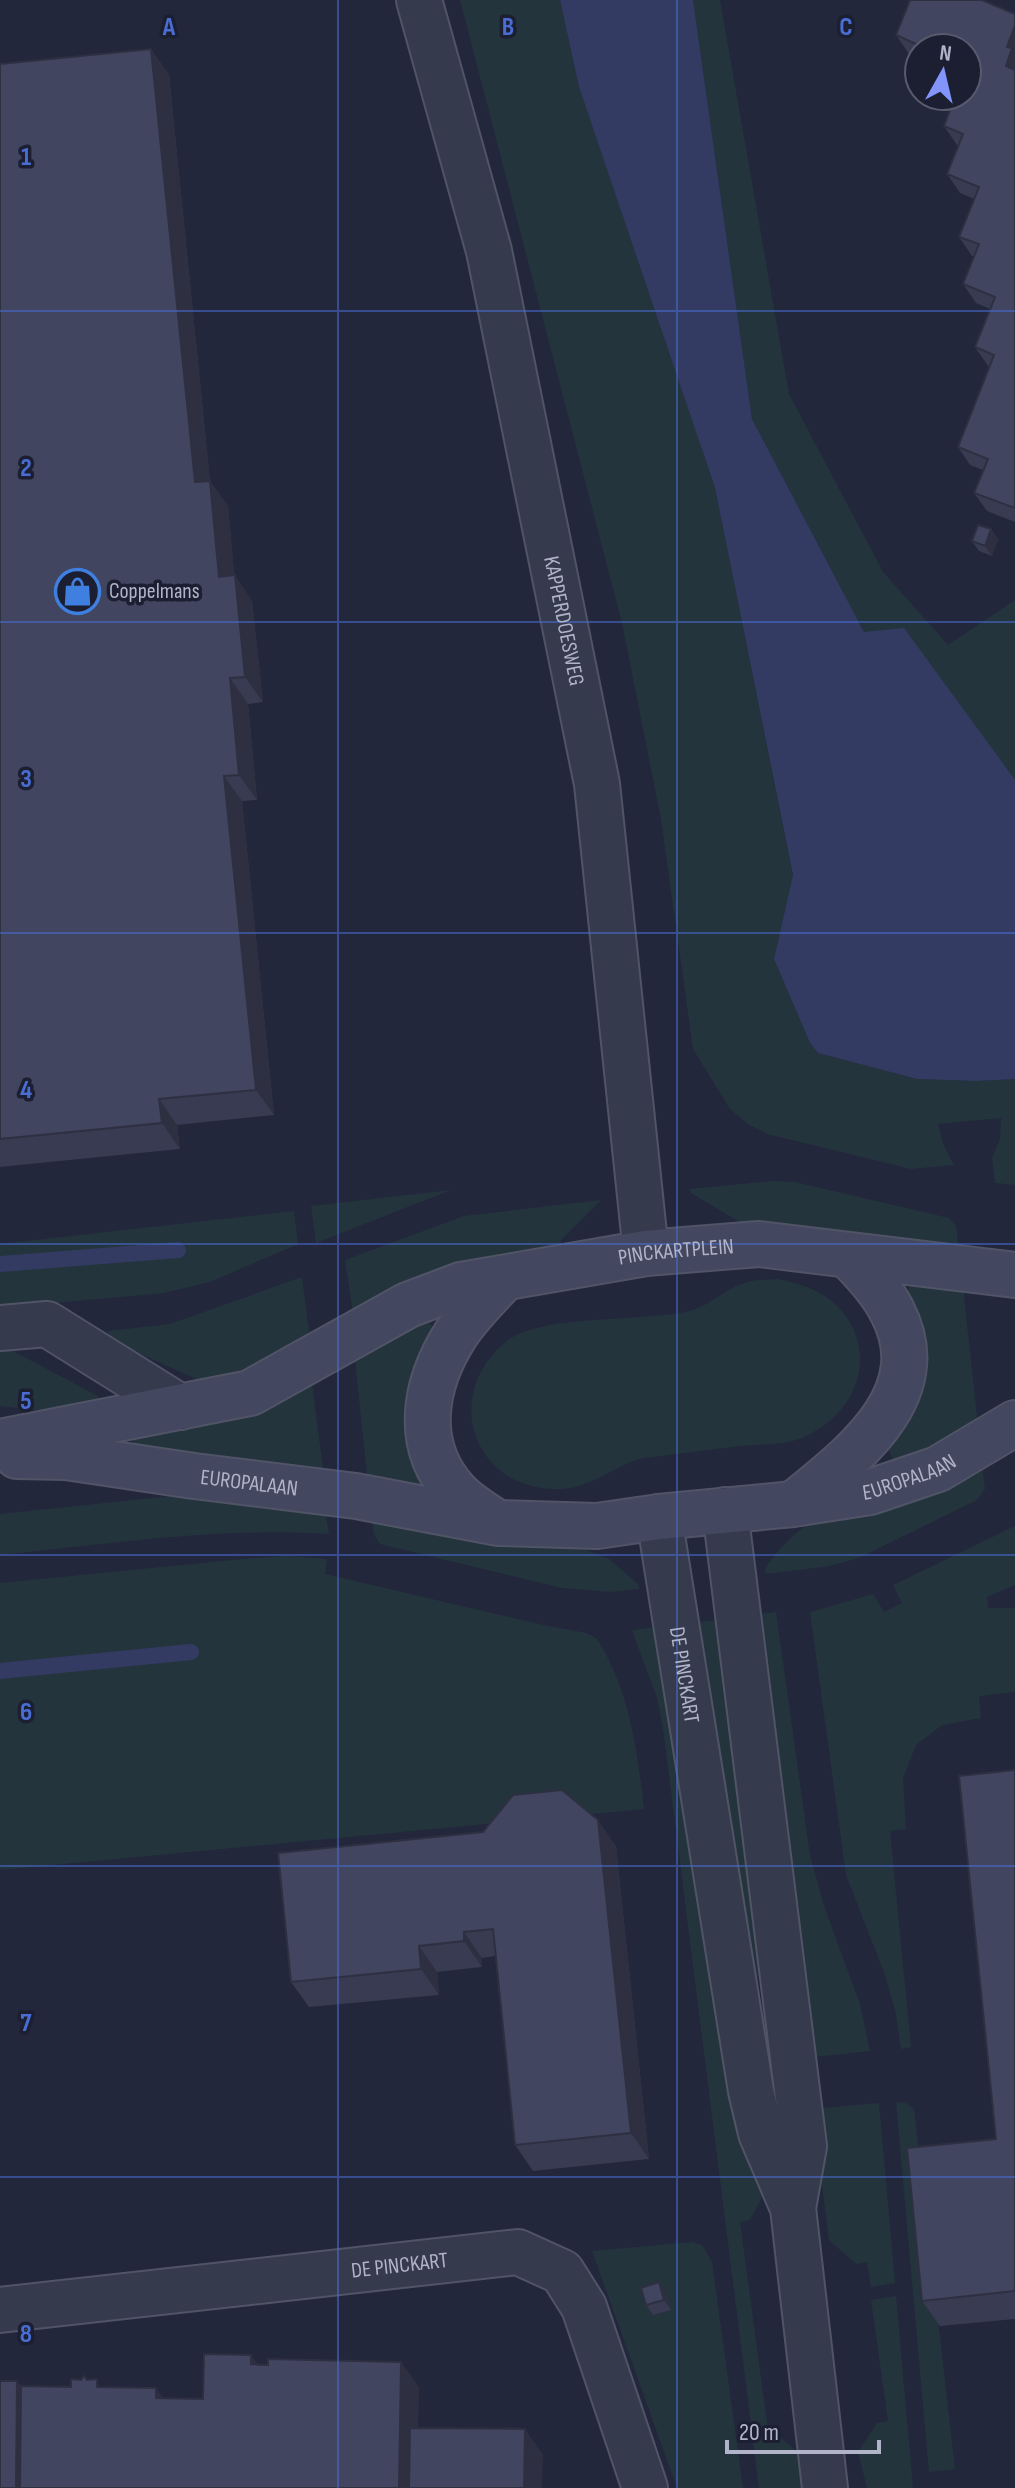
<svg xmlns="http://www.w3.org/2000/svg" width="1015" height="2488" viewBox="0 0 1015 2488" font-family="'Sofia Sans Condensed',sans-serif">
<style>
.green{fill:#24343d}
.water{fill:#333b62}
.lines{fill:none;stroke-linecap:round;stroke-linejoin:round}
.stream{stroke:#333b62;stroke-width:16}
.street-casing{stroke:#515467;stroke-width:48}
.secondary-casing{stroke:#515467;stroke-width:48}
.street{stroke:#363a4d;stroke-width:44}
.secondary{stroke:#444760;stroke-width:44}
.wall{fill:#383b52}
.shaded-wall{fill:#2e3042}
.building{fill:#41455f;stroke:#2e3042;stroke-width:2}
.grid{fill:none;stroke:#496dd3;stroke-width:2;stroke-opacity:0.55}
.labels{text-anchor:middle;dominant-baseline:central;stroke-width:7;stroke-linejoin:round;paint-order:stroke}
.poi-label{font-size:22px;fill:#b1b4c8;stroke:#1b1f31;text-anchor:start}
.street-label{font-size:22px;fill:#b1b4c8;stroke:#1b1f31}
.grid-label{font-size:26px;text-anchor:middle;font-weight:bold;fill:#496dd3;stroke:#1b1f31;stroke-width:7;stroke-linejoin:round;paint-order:stroke}
</style>
<rect width="100%" height="100%" fill="#22273c"/>
<path class="green" d="M460 0H560L579 87 715 488 793 876 774 959 810 1043 818 1053 917 1079 976 1081 1015 1079V1185L995 1183 992 1158 1000 1139 1001 1118 938 1124 943 1144 954 1165 911 1169 767 1134 748 1124 730 1109 693 1049 661 819 622 623Z
M693 0H720L789 394 883 572 948 645 1015 600V780L991 749 864 632 752 419Z
M773 1181 795 1182 949 1218 956 1226 959 1250 739 1231 738 1221 691 1193 690 1189Z
M451 1190 316 1243 311 1206Z
M601 1200 561 1240 562 1248 353 1313 345 1260 464 1216Z
M294 1211 298 1244 210 1282 164 1293 0 1308V1244Z
M302 1277 310 1340 236 1377 198 1388 194 1378 110 1340 108 1331 170 1324Z
M917 1278 963 1286 978 1427 896 1466 887 1447 904 1294Z
M777 1279C812 1285 844 1300 856 1336 872 1381 839 1426 796 1440 779 1445 759 1444 741 1446 707 1450 673 1454 638 1459 610 1469 586 1491 553 1489 471 1486 442 1393 507 1341 543 1313 647 1323 693 1310 712 1304 727 1287 747 1282 756 1279 767 1280 777 1279Z
M423 1316 434 1328 421 1485 413 1490 368 1484 354 1351Z
M11 1341V1350L98 1396 100 1405 55 1412 0 1406V1342Z
M311 1376 324 1477 132 1449 134 1431Z
M982 1465 985 1489 977 1500 861 1557 830 1566 766 1574 765 1569C778 1548 794 1534 813 1520Z
M191 1494 325 1508 329 1534C219 1527 109 1544 0 1555V1514Z
M372 1521 574 1545 609 1559 638 1584 639 1589 610 1592 562 1588 380 1544 374 1535Z
M1015 1526V1585L987 1597 988 1608H1015V1692L979 1696 981 1718 942 1725 916 1745 903 1778 906 1829 890 1831 911 2047 901 2049 896 2014 885 1975 846 1875 810 1612 873 1594 884 1612 902 1603 893 1585Z
M287 1556 327 1559 325 1574 548 1626 587 1633 597 1639C630 1691 637 1749 644 1809L0 1870V1583L253 1558Z
M776 1612 810 1855 824 1906 860 2004 870 2051 805 2058 754 1615Z
M721 1620 764 1975 751 1980 698 1622Z
M660 1627 682 1745 724 2060 762 2197 750 2220 740 2222 769 2437 779 2436 804 2458 806 2488H759L663 1728 657 1698 632 1630Z
M896 2102 906 2103 914 2109 955 2469 929 2472Z
M879 2103 895 2283 871 2287 867 2262 856 2264 829 2240 812 2109Z
M692 2242 702 2245 712 2262 743 2488H677L592 2251Z
M896 2296 913 2488H867L858 2452 877 2423 888 2421 871 2300Z"/>
<path class="water" d="M560 0H693L752 419 864 632 904 628 1015 780V1079L976 1081 917 1079 818 1053 810 1043 774 959 793 875 715 488 579 87Z"/>
<g class="lines">
<path class="stream" d="M0 1264 178 1250
M0 1671 191 1652"/>
<defs>
<g id="street">
<path id="s1" d="M419 0 489 251 597 784 646 1253"/>
<path d="M0 1328 47 1324 180 1407"/>
<path d="M725 1510 804 2146 793 2208"/>
<path id="s2" d="M659 1517 751 2091 761 2133 793 2208 825 2488"/>
<path id="s3" d="M0 2310 518 2252 562 2272 584 2307 645 2488"/>
</g>
<g id="secondary">
<path id="s4" d="M0 1442 250 1393 408 1305 461 1285 646 1253 759 1244 1015 1275"/>
<path id="s5" d="M17 1456 66 1457 194 1476 356 1496 498 1523 597 1526 659 1517 793 1504 870 1492 938 1469 1015 1423"/>
<path d="M795 1503C852 1456 936 1395 892 1311 882 1291 865 1273 850 1257"/>
<path d="M496 1522C482 1513 467 1504 456 1492 413 1445 424 1384 456 1334 469 1314 488 1296 504 1278"/>
</g>
</defs>
<use href="#street" class="street-casing"/>
<use href="#secondary" class="secondary-casing"/>
<use href="#street" class="street"/>
<use href="#secondary" class="secondary"/>
</g>
<path class="wall" d="M1015 14V522L987 511 974 493 983 470 970 465 958 447 990 367 988 366 975 347 990 309 976 303 963 284 974 256H972L959 237 974 199 960 193 947 174 959 146 957 145 944 126 950 109 935 103 930 96H967V48H919V58L909 54 896 35Z
M151 49 169 75 210 481 228 506 234 575 252 601 263 702 248 704 257 800 242 801 274 1115 177 1125 180 1149 0 1167V64Z
M991 529 998 539 992 556 979 551 972 541Z
M1015 1770V2319L940 2326 922 2301 996 2139Z
M616 1846 649 2159 533 2171 515 2145 495 1956 482 1958V1967L437 1972 439 1995 309 2007 291 1982Z
M665 2292 671 2310 653 2315 646 2305Z"/>
<path class="shaded-wall" d="M1015 25V79L1006 66 1007 47Z
M151 49 169 75 210 481 228 506 237 602 235 575 252 601 263 702 245 677 195 482Z
M991 529 998 539 992 556 985 546Z
M230 678 248 704 257 800 239 775Z
M224 776 242 801 274 1115 256 1090Z
M159 1099 177 1125 180 1149 162 1123Z
M598 1820 616 1846 649 2159 631 2133Z
M464 1932 482 1958V1967L464 1941Z
M419 1946 437 1972 439 1995 421 1969Z
M659 2282 665 2292 671 2310 664 2300Z
M251 2355 269 2380 251 2364Z
M401 2362 419 2387 417 2488H399Z
M17 2381 39 2412 38 2488H16Z
M156 2388 174 2413 156 2398Z
M525 2429 543 2455 542 2488H524Z"/>
<path class="building" d="M910 0H982L1015 14V25L1007 47 1012 48 1006 66 1015 70V508L974 493 988 459 958 447 994 355 975 347 995 297 963 284 979 244 959 237 979 187 947 174 963 134 944 126 955 97 952 96H967V48H925L896 35Z
M151 49 195 482 210 481 219 577 235 575 245 677 230 678 239 775 224 776 256 1090 159 1099 162 1123 0 1139V64Z
M978 525 991 529 985 546 972 541Z
M1015 1770V2291L922 2301 907 2148 996 2139 959 1776Z
M562 1790 598 1820 631 2133 515 2145 493 1929 464 1932V1941L419 1946 421 1969 291 1982 278 1853 483 1832 513 1795Z
M659 2282 664 2300 646 2305 641 2288Z
M204 2354 251 2355V2364L262 2365H268V2359L401 2362 399 2488H20L21 2386 71 2387V2379L81 2380 84 2376 87 2380 97 2379V2387L156 2388V2398L203 2399Z
M0 2381H17L16 2488H0Z
M410 2428 525 2429 524 2488H409Z"/>
<path class="grid" d="M338 0V2488M677 0V2488M0 311H1015M0 622H1015M0 933H1015M0 1244H1015M0 1555H1015M0 1866H1015M0 2177H1015"/>
<defs>
<symbol id="shop-ring" viewBox="-11 -11 22 22"><circle r="9.5" fill="#1b1f31" stroke="#3f7fe0" stroke-width="1.5"/><path d="M-5-2.5h2.3a2.7 3.5 0 0 1 5.4 0H5L5.5 6h-11ZM-1.5-2.5h3a1.5 2.3 0 0 0-3 0Z" fill="#3f7fe0"/></symbol>
</defs>
<g fill-rule="evenodd">
<use href="#shop-ring" x="52" y="566" width="51" height="51"/>
</g>
<g class="labels">
<g class="poi-label">
<text x="109" y="591">Coppelmans</text>
</g>
<g class="street-label">
<text stroke="none"><textPath href="#s1" startOffset="638">KAPPERDOESWEG</textPath></text>
<text stroke="none"><textPath href="#s4" startOffset="710">PINCKARTPLEIN</textPath></text>
<text stroke="none"><textPath href="#s5" startOffset="902">EUROPALAAN</textPath></text>
<text stroke="none"><textPath href="#s5" startOffset="234">EUROPALAAN</textPath></text>
<text stroke="none"><textPath href="#s2" startOffset="160">DE PINCKART</textPath></text>
<text stroke="none"><textPath href="#s3" startOffset="402">DE PINCKART</textPath></text>
</g>
</g>
<g class="grid-label">
<text x="169" y="35">A</text>
<text x="508" y="35">B</text>
<text x="846" y="35">C</text>
<text x="26" y="165">1</text>
<text x="26" y="476">2</text>
<text x="26" y="787">3</text>
<text x="26" y="1098">4</text>
<text x="26" y="1409">5</text>
<text x="26" y="1720">6</text>
<text x="26" y="2031">7</text>
<text x="26" y="2342">8</text>
</g>
<g transform="translate(943 72) rotate(8)"><circle r="38" fill="#1b1f31" stroke="#575b6d" stroke-width="2"/>
<path d="M0-6L14 30L0 20L-14 30Z" fill="#8394fb"/>
<text y="-12" font-size="22" font-weight="bold" text-anchor="middle" fill="#b1b4c8">N</text>
</g>
<path d="M727 2440v12h152v-12" fill="none" stroke="#b1b4c8" stroke-width="4"/>
<text x="739" y="2440" font-size="24" fill="#b1b4c8" stroke="#1b1f31" stroke-width="6" paint-order="stroke">20 m</text>
</svg>
